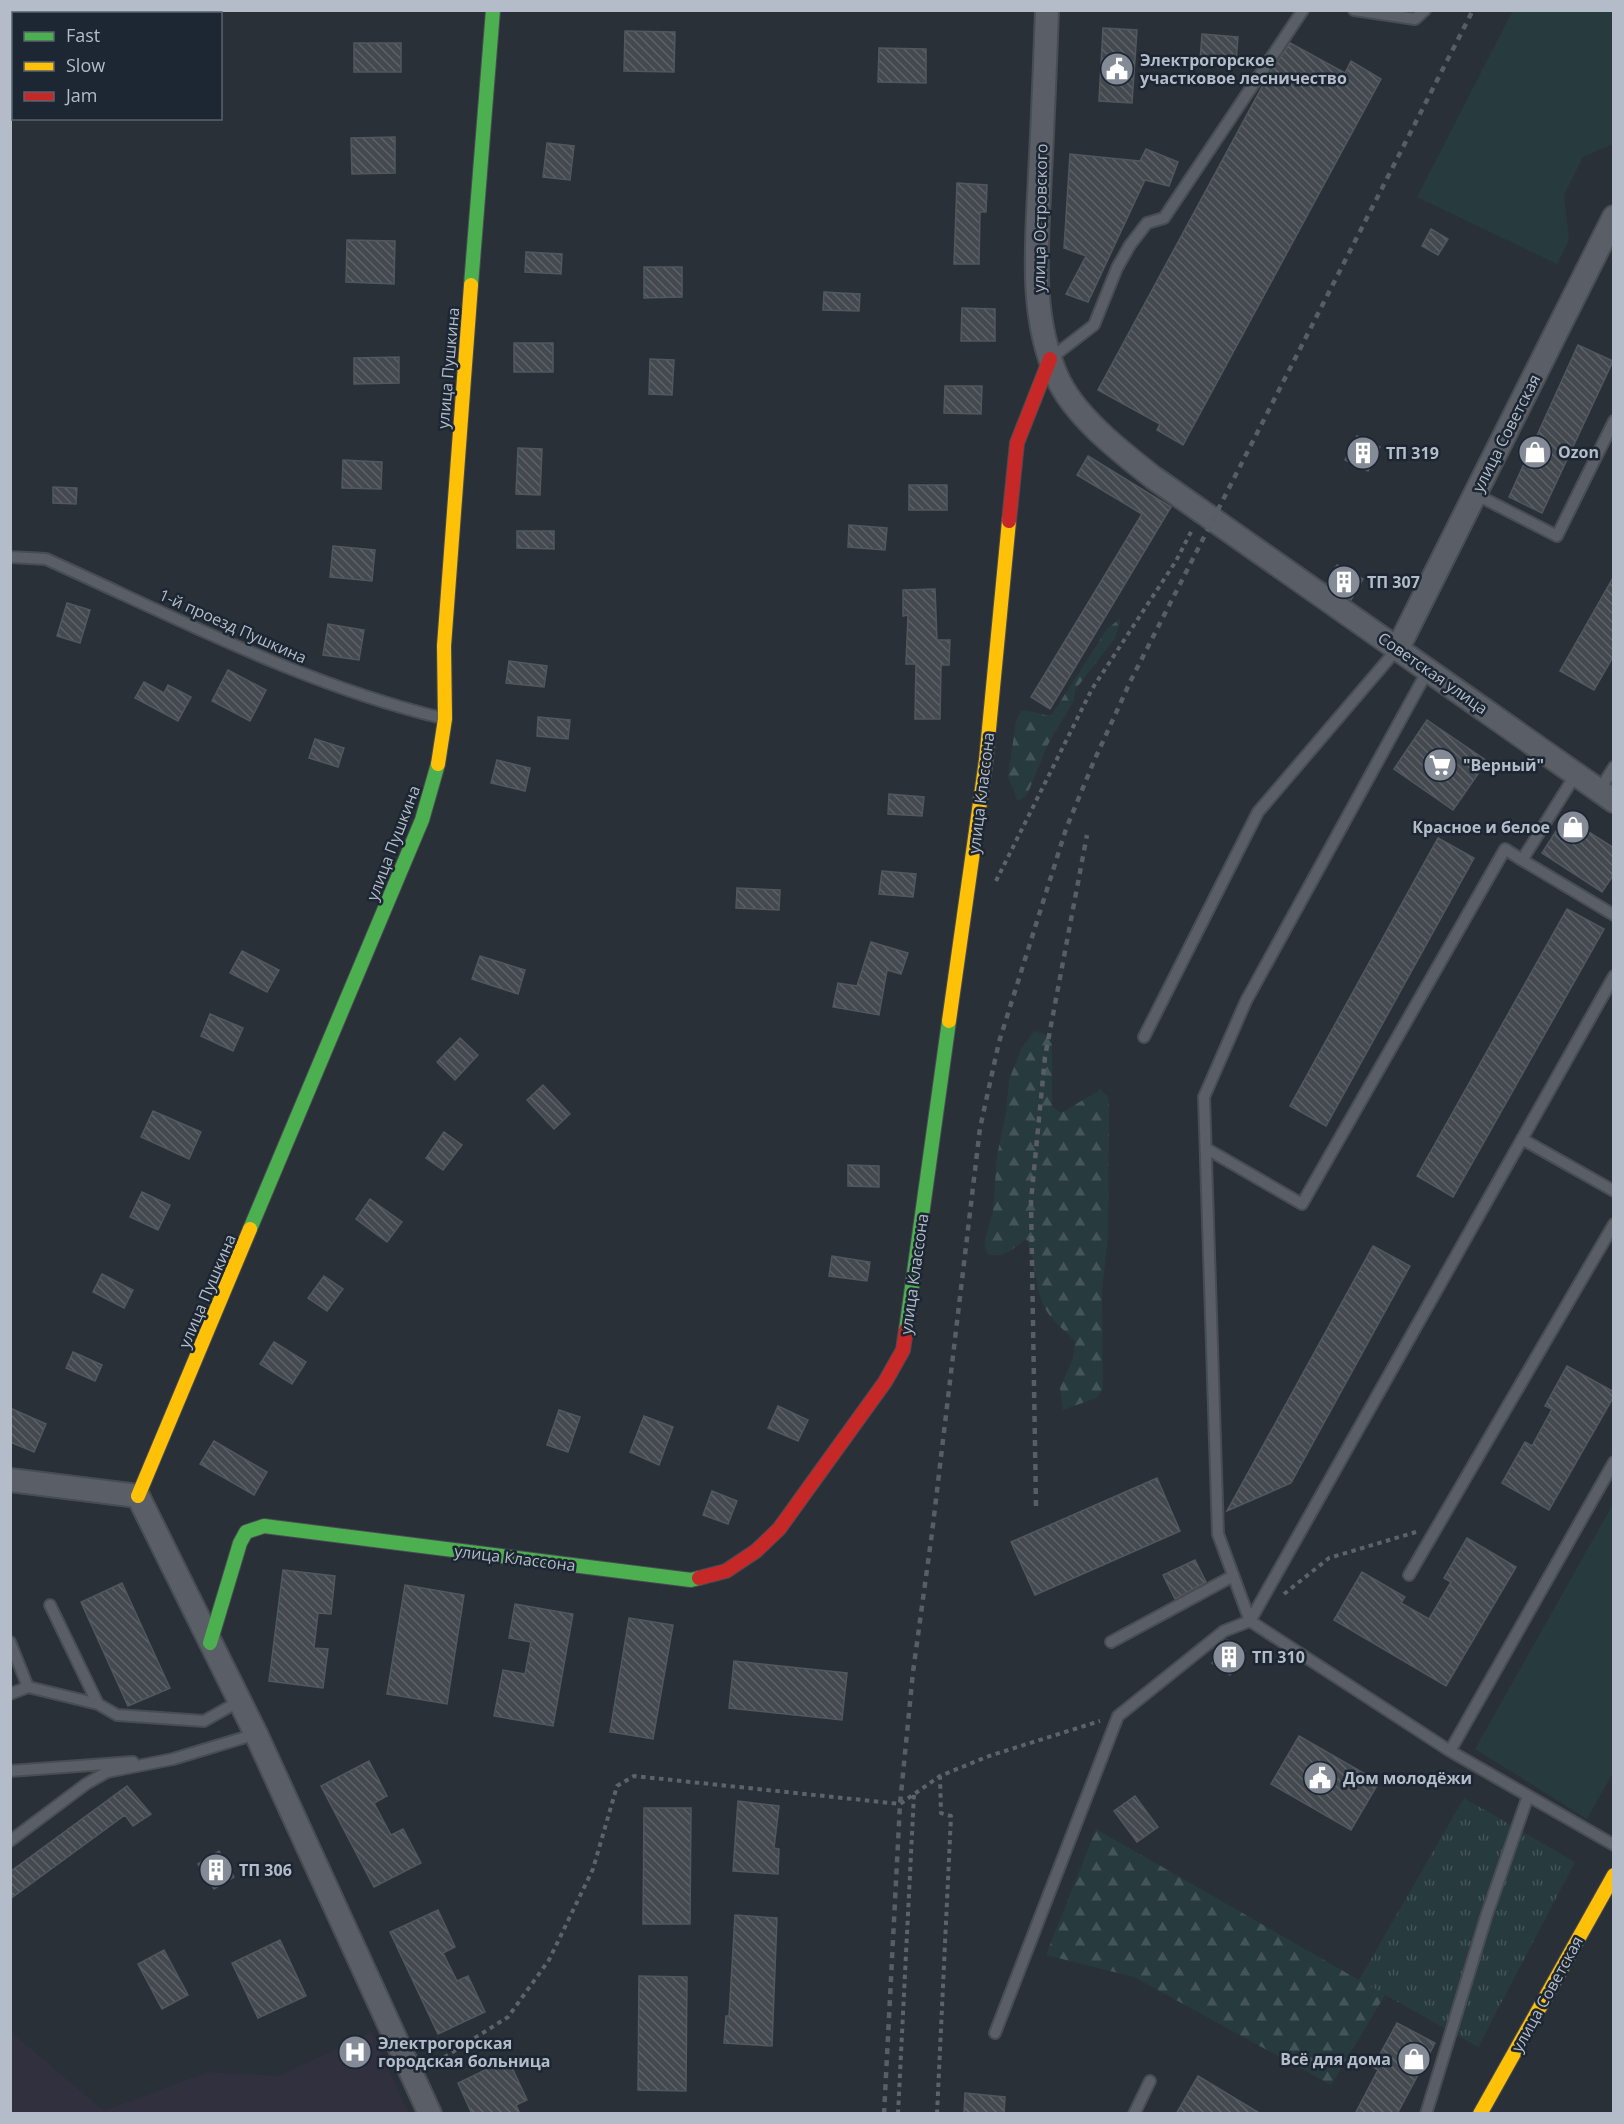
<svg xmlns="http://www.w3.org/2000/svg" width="1624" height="2124" viewBox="0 0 1624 2124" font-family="'Open Sans',sans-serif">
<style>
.medical{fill:#31303e}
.grass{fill:#273a3e}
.forest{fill:url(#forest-firs)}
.park{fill:url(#park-tufts)}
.building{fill:url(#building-back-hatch);stroke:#52575f;stroke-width:1.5}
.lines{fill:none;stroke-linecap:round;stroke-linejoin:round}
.lane-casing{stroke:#484c53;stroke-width:14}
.street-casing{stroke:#484c53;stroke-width:26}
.fast-casing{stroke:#484c53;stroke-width:16}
.slow-casing{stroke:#484c53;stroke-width:16}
.jam-casing{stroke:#484c53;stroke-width:16}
.path{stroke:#5d636a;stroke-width:4;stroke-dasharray:4.5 4.5;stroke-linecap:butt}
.lane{stroke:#5a5e66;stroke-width:10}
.street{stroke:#5a5e66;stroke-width:22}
.fast{stroke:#4caf50;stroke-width:14}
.slow{stroke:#ffc107;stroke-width:14}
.jam{stroke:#c62828;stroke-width:14}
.rail{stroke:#595d64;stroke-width:4.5;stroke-dasharray:6 6;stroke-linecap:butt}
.labels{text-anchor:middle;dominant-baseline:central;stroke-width:5;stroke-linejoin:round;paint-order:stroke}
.poi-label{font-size:16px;font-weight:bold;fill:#b4bcc9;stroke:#1d2633;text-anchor:start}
.street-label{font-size:16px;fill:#b4bcc9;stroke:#1d2633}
</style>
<defs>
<pattern id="forest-firs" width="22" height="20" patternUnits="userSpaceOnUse" patternTransform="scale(1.5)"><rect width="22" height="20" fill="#273a3e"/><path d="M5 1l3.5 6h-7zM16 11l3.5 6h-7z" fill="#445559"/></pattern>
<pattern id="park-tufts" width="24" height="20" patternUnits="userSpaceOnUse" patternTransform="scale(1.5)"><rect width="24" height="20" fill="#273a3e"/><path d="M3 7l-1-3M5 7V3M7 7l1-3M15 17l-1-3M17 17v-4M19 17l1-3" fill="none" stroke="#445559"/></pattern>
<pattern id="building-back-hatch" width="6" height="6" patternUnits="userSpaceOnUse" patternTransform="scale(1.5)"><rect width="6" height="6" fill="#444950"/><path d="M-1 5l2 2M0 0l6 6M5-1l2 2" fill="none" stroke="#5d6168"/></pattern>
</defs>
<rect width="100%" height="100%" fill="#2a3038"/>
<path class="medical" d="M10 2031 104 2111 208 2072 279 2076 372 2032 408 2113H11Z"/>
<path class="grass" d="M1513 10 1613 11V144L1583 157 1564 195 1569 240 1557 264 1417 197Z
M1613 1504V1773L1587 1819 1475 1749Z"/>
<path class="forest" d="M1121 618 1115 638 1075 690 1074 700 1047 746 1027 795 1018 801 1008 777 1016 721 1021 711C1033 710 1040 715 1051 716L1107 629Z
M1034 1031 1044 1034 1052 1043V1106L1061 1113 1100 1090 1108 1096 1109 1107 1108 1236 1102 1291 1103 1389 1096 1398 1063 1410 1060 1388 1073 1358 1075 1341C1066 1331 1049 1319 1044 1306 1034 1285 1036 1260 1026 1239 1012 1249 1005 1259 987 1254L984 1243 993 1211 997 1156 1006 1113 1009 1080 1021 1049Z
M1096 1829 1385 1995 1331 2085 1134 1977 1046 1955Z"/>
<path class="park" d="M1464 1798 1575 1862 1478 2047 1359 1980Z"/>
<path class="building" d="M1103 28 1137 30 1132 103 1099 101Z
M625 31 675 32 674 72 624 71Z
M1202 34 1238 37 1236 63 1200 61Z
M354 43H401V72H354Z
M1290 43 1345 73 1351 61 1381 79 1183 445 1157 430 1160 424 1098 390 1269 74Z
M879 48 926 49V83L878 82Z
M395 137V173L352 174 351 138Z
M547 143 574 146 570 180 543 177Z
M1146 149 1178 162 1169 186 1145 180 1088 302 1066 294 1086 256 1064 248 1070 154 1140 161Z
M957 183 987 185 986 212H980L979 264H954Z
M1431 229 1448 239 1438 255 1422 246Z
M347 240 395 241 394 284 346 282Z
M526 252 562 254 561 274 525 272Z
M644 267H682V297L644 298Z
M824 292 860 294 859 311 823 310Z
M962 308 995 309V341H961Z
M514 343H553V372H514Z
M1578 345 1613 361 1542 513 1509 497Z
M399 357V383L354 384V358Z
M650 359 674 360 672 395 649 394Z
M945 386H982L981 414 944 413Z
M1357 436 1380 447 1368 471 1345 460Z
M518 448 542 449 540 495 516 494Z
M1088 456 1171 507 1050 709 1031 697 1142 514 1077 475Z
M343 460 382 462 381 489 342 488Z
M909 485H947V510H909Z
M53 487 77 488 76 504 53 503Z
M849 525 887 528 885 550 848 547Z
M517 531H554V549L517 548Z
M333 546 375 550 372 581 330 577Z
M1337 565 1363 579 1351 600 1327 583Z
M1614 576V655L1594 690 1560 671Z
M935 589 937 640H950L949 665H941L940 719H915L916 664H906L908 615 903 616V590Z
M67 603 90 610 80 643 57 636Z
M328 624 364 630 359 660 323 655Z
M509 661 547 666 544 687 506 683Z
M228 670 266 690 250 721 212 701Z
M144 682 164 693 168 685 191 697 178 721 135 698Z
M538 717 570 720 568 739 537 736Z
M1427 720 1487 761 1453 810 1394 769Z
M315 739 344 748 338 767 309 758Z
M497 760 530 768 525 791 491 783Z
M889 794 924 797 922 816 888 814Z
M1565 817 1614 848V874L1602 892 1542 853Z
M1438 838 1474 858 1326 1126 1290 1106Z
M882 871 916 874 913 897 879 894Z
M737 888 780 890 779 910 736 908Z
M1567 909 1604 929 1453 1197 1417 1176Z
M871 942 908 953 901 974 887 970 879 1015 833 1007 838 983 857 986Z
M242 951 279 970 267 992 230 973Z
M480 956 525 970 518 994 472 979Z
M210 1014 243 1028 233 1051 201 1036Z
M460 1038 478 1055 455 1080 437 1062Z
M543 1085 570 1114 554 1129 527 1100Z
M153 1111 201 1132 189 1159 141 1137Z
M444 1132 462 1145 443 1170 426 1158Z
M848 1165 879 1166V1187L848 1186Z
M142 1192 170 1205 158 1230 130 1217Z
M370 1199 402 1222 387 1242 356 1219Z
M1373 1246 1410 1266 1291 1483 1227 1511Z
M832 1256 870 1262 867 1281 829 1276Z
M102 1274 133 1290 124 1308 93 1292Z
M324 1276 343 1289 327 1311 308 1298Z
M274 1342 306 1362 292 1384 260 1364Z
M73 1352 102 1365 95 1381 66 1368Z
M1567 1366 1614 1392V1396L1549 1510 1502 1483 1525 1442 1532 1446 1552 1409 1545 1406Z
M778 1406 808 1420 798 1441 768 1428Z
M10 1408 46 1424 34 1452 10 1442Z
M559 1410 580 1417 568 1452 547 1445Z
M644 1416 673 1427 659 1465 630 1452Z
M214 1441 267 1472 254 1495 200 1464Z
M1157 1478 1180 1531 1035 1595 1011 1542Z
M712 1491 737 1501 728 1524 703 1515Z
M1467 1538 1516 1567 1446 1686 1334 1620 1362 1572 1405 1597 1401 1603 1429 1619 1451 1582 1444 1578Z
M1195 1560 1206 1582 1175 1599 1163 1575Z
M283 1570 335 1576 331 1614 318 1613 314 1648 328 1649 323 1688 269 1681Z
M122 1583 170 1688 128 1706 81 1602Z
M405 1585 464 1595 447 1704 387 1694Z
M515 1604 573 1614 553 1726 494 1716 503 1670 525 1674 531 1642 509 1638Z
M629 1618 673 1625 653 1739 610 1732Z
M1227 1640 1245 1651 1230 1675 1212 1663Z
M734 1661 847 1673 842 1720 729 1708Z
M1299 1736 1379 1782 1351 1830 1271 1784Z
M369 1761 387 1796 374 1803 391 1835 403 1829 421 1863 374 1887 321 1786Z
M127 1786 151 1814 133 1826 125 1815 10 1899V1872Z
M1135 1796 1158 1827 1137 1842 1114 1811Z
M738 1801 779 1806 774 1848 779 1849 778 1874 733 1871Z
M644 1808H691L690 1924H643Z
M219 1851 234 1877 214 1889 198 1864Z
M438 1910 455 1947 443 1953 457 1981 468 1976 485 2012 438 2034 390 1932Z
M735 1915 777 1918 772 2046 724 2043 726 2016H729Z
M280 1940 306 1996 258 2018 232 1963Z
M164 1950 188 1995 162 2009 138 1964Z
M639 1976 687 1977 686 2091 638 2090Z
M1397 2023 1435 2043 1397 2114H1355L1378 2070 1373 2067Z
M508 2059 527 2100 516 2105 520 2114H472L458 2083Z
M1198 2076 1261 2114H1176Z
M965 2093 1005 2097 1004 2114H964Z"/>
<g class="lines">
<defs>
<path id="lane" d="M1354 10 1415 19 1425 10
M1051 358 1094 325 1117 268 1130 245 1147 223 1164 218 1303 10
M1475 494 1557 536 1614 421
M10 557 46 559C175 617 304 685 442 718
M1576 774 1522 860 1614 915
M1599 791 1614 767
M1614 976 1250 1621 1450 1751 1614 1845
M1144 1037 1258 812 1398 648
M1522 1139 1614 1191
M1207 1149 1302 1204 1505 849 1522 860
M1409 1575 1614 1224
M50 1605 98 1704 117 1715 204 1721 238 1702
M10 1642 28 1687 10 1694
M1111 1642 1233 1576
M28 1687 98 1704
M1450 1751 1614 1462
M10 1771 133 1762
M10 1841 86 1784 107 1772 173 1759 256 1734
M995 2033 1118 1716 1224 1631 1250 1621 1218 1534 1204 1097 1246 1001 1428 670
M1134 2114 1150 2081
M1426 2114 1487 1914 1528 1796"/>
<path id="street" d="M1047 10C1045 65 1043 120 1040 175 1037 242 1029 314 1057 377 1074 416 1121 452 1154 478L1614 801
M1398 648 1614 217
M10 1480 138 1496 256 1734 430 2114"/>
<path id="fast" d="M471 285 493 10
M250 1229 422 820 438 764
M906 1330 949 1021
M210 1643 240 1543 246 1532 264 1526 691 1580 699 1578"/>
<path id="slow" d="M438 764 445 719 444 646 471 285
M949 1021 986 760 1009 521
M138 1496 250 1229
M1480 2114 1614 1875"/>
<path id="jam" d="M1009 521 1017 443 1050 359
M699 1578 726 1571 756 1551 779 1529 885 1382 903 1350 906 1330"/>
</defs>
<use href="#lane" class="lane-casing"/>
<use href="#street" class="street-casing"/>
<use href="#fast" class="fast-casing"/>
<use href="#slow" class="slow-casing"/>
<use href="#jam" class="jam-casing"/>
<path class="path" d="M996 881 1092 689 1176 561 1192 530
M1284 1594 1329 1558 1416 1532
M429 2067 508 2017 549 1960 593 1869 617 1786 634 1776 900 1804 940 1776 989 1756 1100 1721
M898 2114 914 1794
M937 2114 951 1816 941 1813 940 1776"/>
<use href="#lane" class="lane"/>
<use href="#street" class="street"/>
<use href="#fast" class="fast"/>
<use href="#slow" class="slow"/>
<use href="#jam" class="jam"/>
<path class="rail" d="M1036 1506 1031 1201 1045 1057 1087 835
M884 2114 900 1804 913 1672 932 1533 980 1128 999 1042 1066 829 1094 761 1131 680 1473 10"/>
</g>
<defs>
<symbol id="civic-disc" viewBox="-11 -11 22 22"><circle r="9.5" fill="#848b96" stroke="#1d2633"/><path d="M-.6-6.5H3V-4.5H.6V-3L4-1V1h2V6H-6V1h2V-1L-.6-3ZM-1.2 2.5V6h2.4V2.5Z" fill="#fff"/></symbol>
<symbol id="shop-disc" viewBox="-11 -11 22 22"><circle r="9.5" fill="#848b96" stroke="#1d2633"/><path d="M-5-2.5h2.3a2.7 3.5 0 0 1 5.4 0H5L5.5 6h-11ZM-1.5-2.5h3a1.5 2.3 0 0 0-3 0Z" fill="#fff"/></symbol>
<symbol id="building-disc" viewBox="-11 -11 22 22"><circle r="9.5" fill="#848b96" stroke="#1d2633"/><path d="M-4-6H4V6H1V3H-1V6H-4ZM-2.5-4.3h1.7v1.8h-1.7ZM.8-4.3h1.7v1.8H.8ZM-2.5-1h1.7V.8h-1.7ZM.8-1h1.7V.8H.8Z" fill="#fff"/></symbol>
<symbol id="supermarket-disc" viewBox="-11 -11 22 22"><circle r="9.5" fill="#848b96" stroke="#1d2633"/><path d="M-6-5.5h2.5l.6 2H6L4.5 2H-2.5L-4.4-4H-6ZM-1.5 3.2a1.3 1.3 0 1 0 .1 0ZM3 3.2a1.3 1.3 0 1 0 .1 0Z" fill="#fff"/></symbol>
<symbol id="hospital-disc" viewBox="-11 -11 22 22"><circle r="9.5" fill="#848b96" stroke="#1d2633"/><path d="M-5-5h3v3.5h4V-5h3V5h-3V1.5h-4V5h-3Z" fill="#fff"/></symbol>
</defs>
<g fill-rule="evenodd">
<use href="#civic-disc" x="1098" y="50" width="38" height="38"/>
<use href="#shop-disc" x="1516" y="433" width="38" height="38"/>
<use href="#building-disc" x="1344" y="434" width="38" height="38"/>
<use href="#building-disc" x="1325" y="563" width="38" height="38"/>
<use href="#supermarket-disc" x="1421" y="746" width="38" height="38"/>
<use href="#shop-disc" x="1554" y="808" width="38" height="38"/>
<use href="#building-disc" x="1210" y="1638" width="38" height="38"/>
<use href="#civic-disc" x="1301" y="1759" width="38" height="38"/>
<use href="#building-disc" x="197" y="1851" width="38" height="38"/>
<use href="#hospital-disc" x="336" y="2033" width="38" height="38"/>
<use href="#shop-disc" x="1395" y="2040" width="38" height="38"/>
</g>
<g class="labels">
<g class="poi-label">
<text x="1140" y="60">Электрогорское<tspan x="1140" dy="18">участковое лесничество</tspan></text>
<text x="1558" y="452">Ozon</text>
<text x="1386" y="453">ТП 319</text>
<text x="1367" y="582">ТП 307</text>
<text x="1463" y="765">"Верный"</text>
<text x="1550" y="827" text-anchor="end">Красное и белое</text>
<text x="1252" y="1657">ТП 310</text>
<text x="1343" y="1778">Дом молодёжи</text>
<text x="239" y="1870">ТП 306</text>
<text x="378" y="2043">Электрогорская<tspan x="378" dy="18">городская больница</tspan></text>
<text x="1391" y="2059" text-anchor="end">Всё для дома</text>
</g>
<g class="street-label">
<text transform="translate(1040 218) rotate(-89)">улица Островского</text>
<text transform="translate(448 368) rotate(-85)">улица Пушкина</text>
<text transform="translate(1506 433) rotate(-63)">улица Советская</text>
<text transform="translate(233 626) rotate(24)">1-й проезд Пушкина</text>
<text transform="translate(1433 673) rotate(35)">Советская улица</text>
<text transform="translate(981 793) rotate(-83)">улица Классона</text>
<text transform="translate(393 843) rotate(-69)">улица Пушкина</text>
<text transform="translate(914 1274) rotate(-82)">улица Классона</text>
<text transform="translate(207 1291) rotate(-67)">улица Пушкина</text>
<text transform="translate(515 1558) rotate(7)">улица Классона</text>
<text transform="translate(1547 1994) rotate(-61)">улица Советская</text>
</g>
</g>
<rect width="1624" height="2124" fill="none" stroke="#b4bcc9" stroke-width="24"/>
<rect x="12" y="12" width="210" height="108" fill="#1d2633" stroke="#59626f" stroke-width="1.5"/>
<rect x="24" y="32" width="30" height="9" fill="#4caf50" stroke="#59626f" stroke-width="1.5"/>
<text x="66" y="42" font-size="18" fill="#b4bcc9">Fast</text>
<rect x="24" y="62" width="30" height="9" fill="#ffc107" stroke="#59626f" stroke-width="1.5"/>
<text x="66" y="72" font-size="18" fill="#b4bcc9">Slow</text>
<rect x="24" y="92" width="30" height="9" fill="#c62828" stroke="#59626f" stroke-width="1.5"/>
<text x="66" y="102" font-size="18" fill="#b4bcc9">Jam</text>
</svg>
